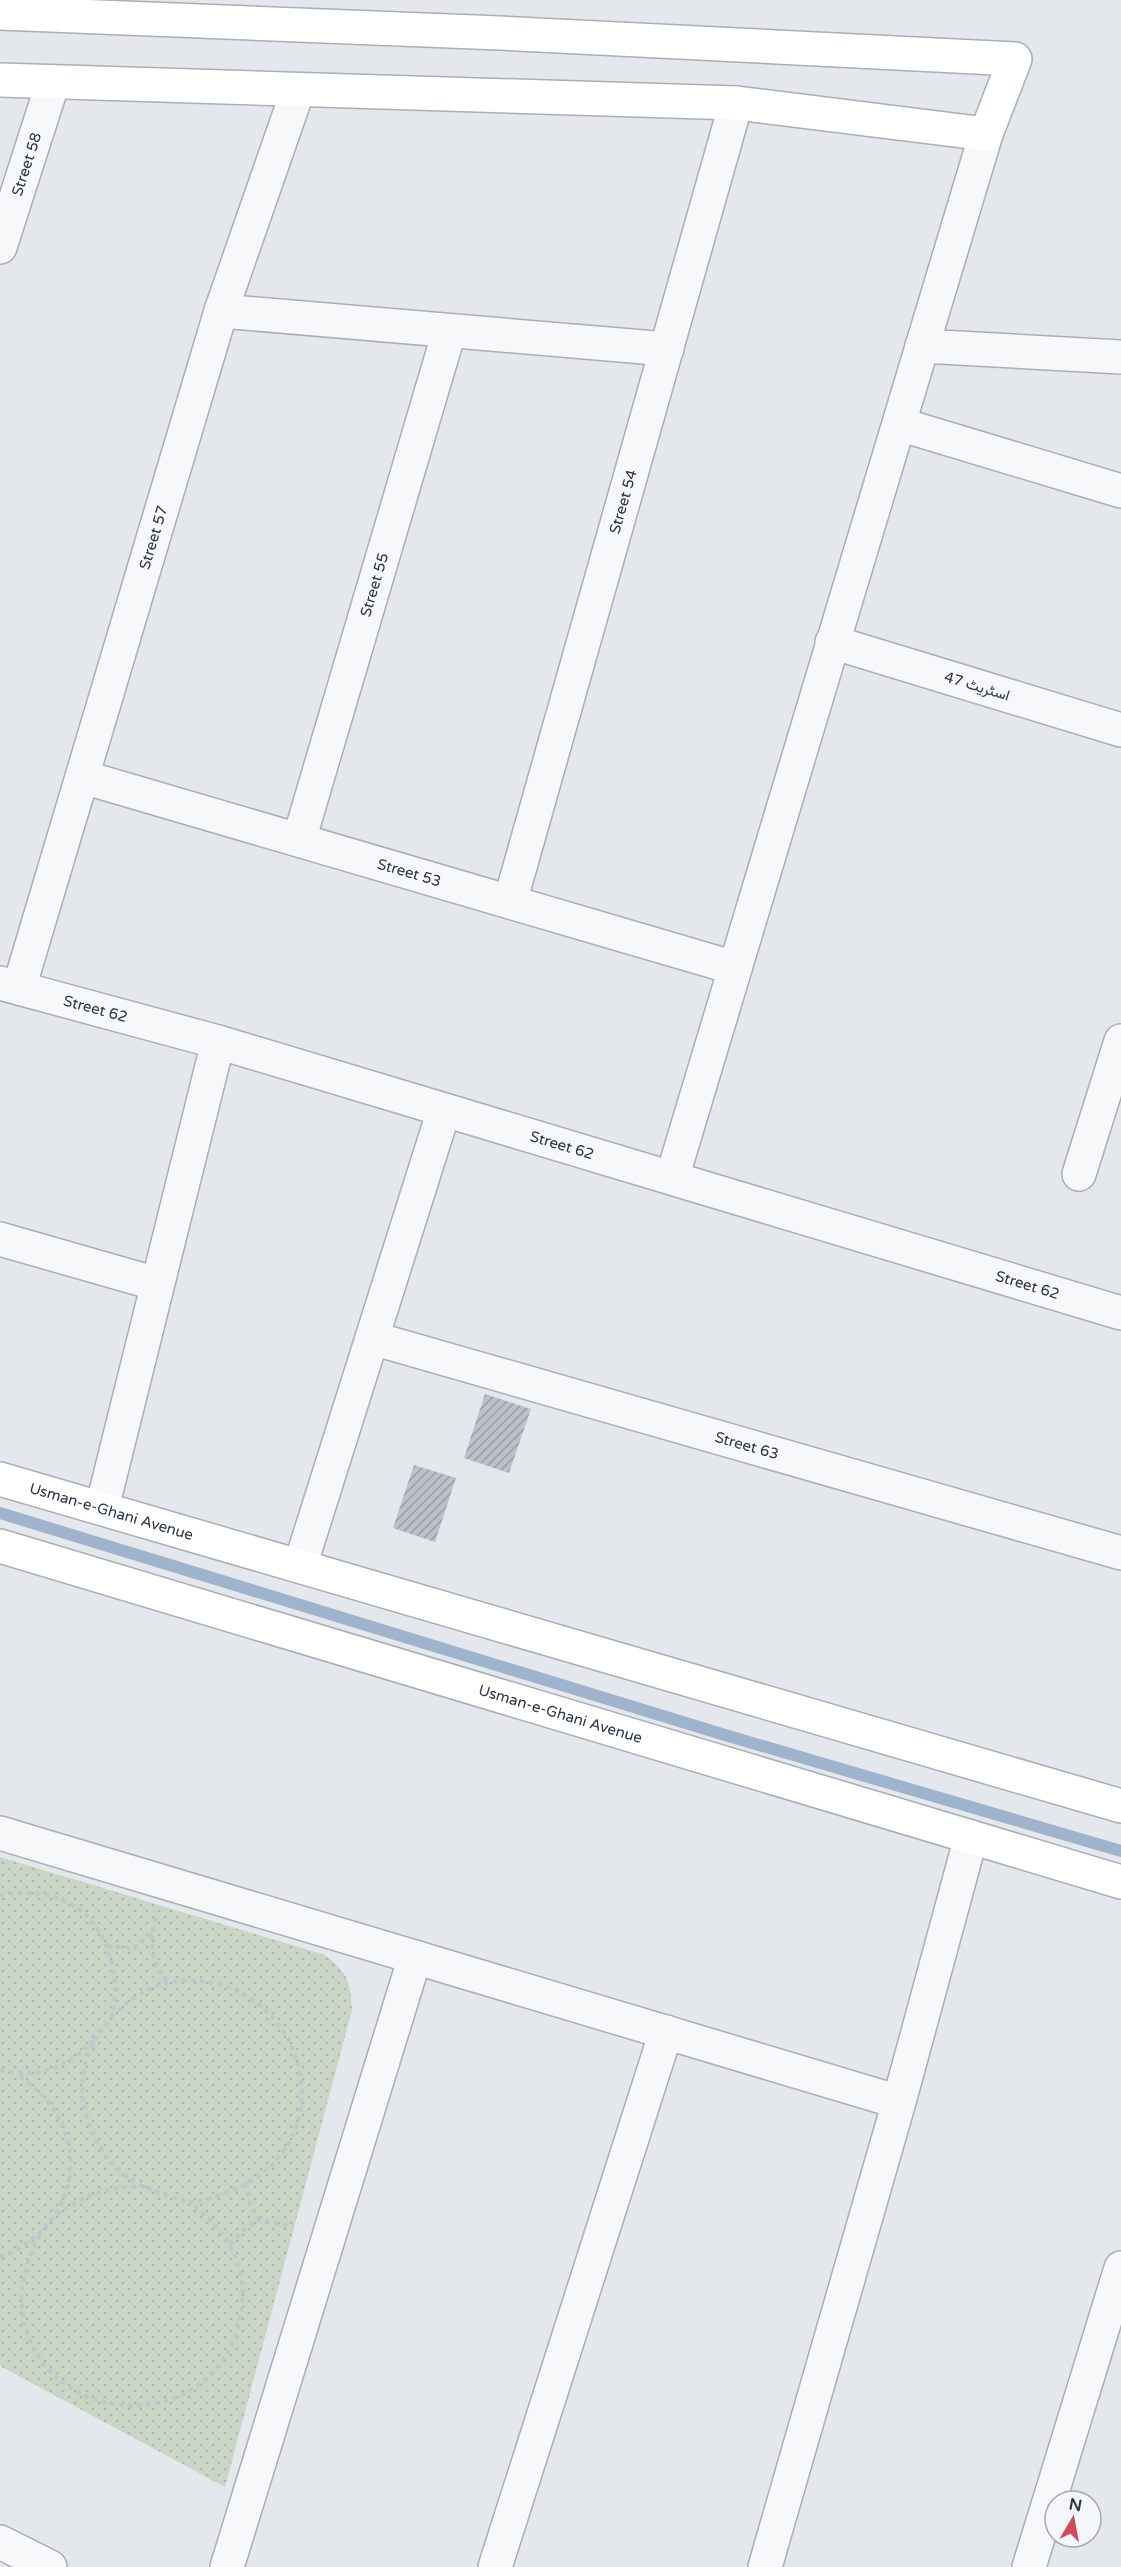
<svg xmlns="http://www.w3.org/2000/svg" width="1121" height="2567" viewBox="0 0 1121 2567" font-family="'Varela Round',Vazirmatn,sans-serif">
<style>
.green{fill:url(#green-dots)}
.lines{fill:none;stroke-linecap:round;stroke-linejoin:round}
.stream{stroke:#9fb4cc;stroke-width:12}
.building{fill:url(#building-hatch)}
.street-casing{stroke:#a9aeb7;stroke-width:36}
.secondary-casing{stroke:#a9aeb7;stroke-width:36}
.path{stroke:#c2c5cb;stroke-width:4;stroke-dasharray:4.5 4.5;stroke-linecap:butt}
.street{stroke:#f7f8fa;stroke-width:33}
.secondary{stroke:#fff;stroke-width:33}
.labels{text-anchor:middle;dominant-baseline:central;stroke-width:5;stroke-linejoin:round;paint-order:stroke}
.street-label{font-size:15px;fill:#2b3445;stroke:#f4f6f9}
</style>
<defs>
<pattern id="green-dots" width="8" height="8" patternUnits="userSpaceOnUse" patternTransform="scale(1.5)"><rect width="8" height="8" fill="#c9d6c5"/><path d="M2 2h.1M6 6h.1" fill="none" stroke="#adb8ab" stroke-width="1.8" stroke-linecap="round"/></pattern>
<pattern id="building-hatch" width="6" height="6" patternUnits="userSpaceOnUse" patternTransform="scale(1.5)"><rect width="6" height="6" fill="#bbc0ca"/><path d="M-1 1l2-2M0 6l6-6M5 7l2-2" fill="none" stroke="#989da6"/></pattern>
</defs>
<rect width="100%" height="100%" fill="#e4e7ec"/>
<path class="green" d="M0 1857 325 1955C348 1974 350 1980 352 2010L225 2487 0 2366Z"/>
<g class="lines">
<path class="stream" d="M0 1513 725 1735 1121 1851"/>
</g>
<path class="building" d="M485 1394 531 1409 509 1473 464 1458Z
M414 1465 456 1478 435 1542 393 1528Z"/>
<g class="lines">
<defs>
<g id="street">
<path id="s1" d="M0 247 53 82"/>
<path d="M221 311 667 349"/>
<path d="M922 346 1121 357"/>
<path d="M899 424 1121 491"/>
<path d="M832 642 1121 730"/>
<path id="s2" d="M83 777 735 968"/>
<path id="s3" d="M299 840 449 332"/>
<path id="s4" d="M510 902 736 103"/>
<path id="s5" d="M0 983 218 1042 1121 1313"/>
<path id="s6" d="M19 988 221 311 298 90"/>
<path d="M1079 1174 1121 1041"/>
<path d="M672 1178 986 134"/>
<path d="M0 1239 157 1284"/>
<path id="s7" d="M372 1338 1121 1553"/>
<path d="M102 1508 218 1042"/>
<path d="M300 1566 444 1110"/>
<path d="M0 1833 899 2102"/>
<path d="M0 2542 50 2567"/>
<path d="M227 2567 415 1957"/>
<path d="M495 2567 666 2032"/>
<path d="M765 2567 899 2102 971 1837"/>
<path d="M1029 2567 1121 2268"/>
</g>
<g id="secondary">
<path d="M0 13 500 33 1015 59 986 134 736 103 0 80"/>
<path id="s8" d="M0 1479 1121 1806"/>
<path id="s9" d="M0 1546 1121 1882"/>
</g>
</defs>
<use href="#street" class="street-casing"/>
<use href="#secondary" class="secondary-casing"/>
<path class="path" d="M0 1895C18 1893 36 1891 54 1897 103 1912 121 1965 113 2011 111 2021 101 2029 96 2037 93 2044 90 2052 87 2058 70 2107 101 2172 150 2189 162 2193 177 2201 189 2202 207 2202 238 2189 253 2180 335 2128 307 2007 217 1984 197 1979 173 1979 154 1987 138 1993 126 2004 113 2014
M156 1918C149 1942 150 1964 169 1983
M107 1946 134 1948 152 1933
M0 2070C39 2079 66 2068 94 2040
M246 2183 251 2208 260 2219
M57 2215C84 2194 111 2186 145 2187
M40 2235C27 2261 18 2285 23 2314 34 2401 144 2434 207 2378 227 2360 240 2334 242 2306 246 2260 225 2229 189 2202
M230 2244 247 2227 260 2219 293 2227
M0 2257C60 2235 91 2171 56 2113 46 2097 31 2085 17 2074"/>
<use href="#street" class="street"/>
<use href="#secondary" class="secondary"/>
</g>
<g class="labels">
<g class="street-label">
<text stroke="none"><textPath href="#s1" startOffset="87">Street 58</textPath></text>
<text stroke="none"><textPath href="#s4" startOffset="416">Street 54</textPath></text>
<text stroke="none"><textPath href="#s6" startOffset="470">Street 57</textPath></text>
<text stroke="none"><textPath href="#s3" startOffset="266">Street 55</textPath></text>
<text transform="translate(977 686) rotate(17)">اسٹریٹ 47</text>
<text stroke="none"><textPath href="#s2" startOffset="340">Street 53</textPath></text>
<text stroke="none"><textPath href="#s5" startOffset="99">Street 62</textPath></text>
<text stroke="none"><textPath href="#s5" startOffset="585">Street 62</textPath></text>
<text stroke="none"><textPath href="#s5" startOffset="1071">Street 62</textPath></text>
<text stroke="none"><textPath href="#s7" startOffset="390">Street 63</textPath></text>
<text stroke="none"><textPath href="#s8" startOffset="116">Usman-e-Ghani Avenue</textPath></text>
<text stroke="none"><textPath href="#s9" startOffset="585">Usman-e-Ghani Avenue</textPath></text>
</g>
</g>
<g transform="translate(1073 2519) rotate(10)"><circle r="28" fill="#f4f6f9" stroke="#a4a8b1" stroke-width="1.5"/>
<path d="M0-4.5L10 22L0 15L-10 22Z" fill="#d1495b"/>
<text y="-9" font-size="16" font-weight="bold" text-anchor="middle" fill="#2b3445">N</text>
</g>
</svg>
